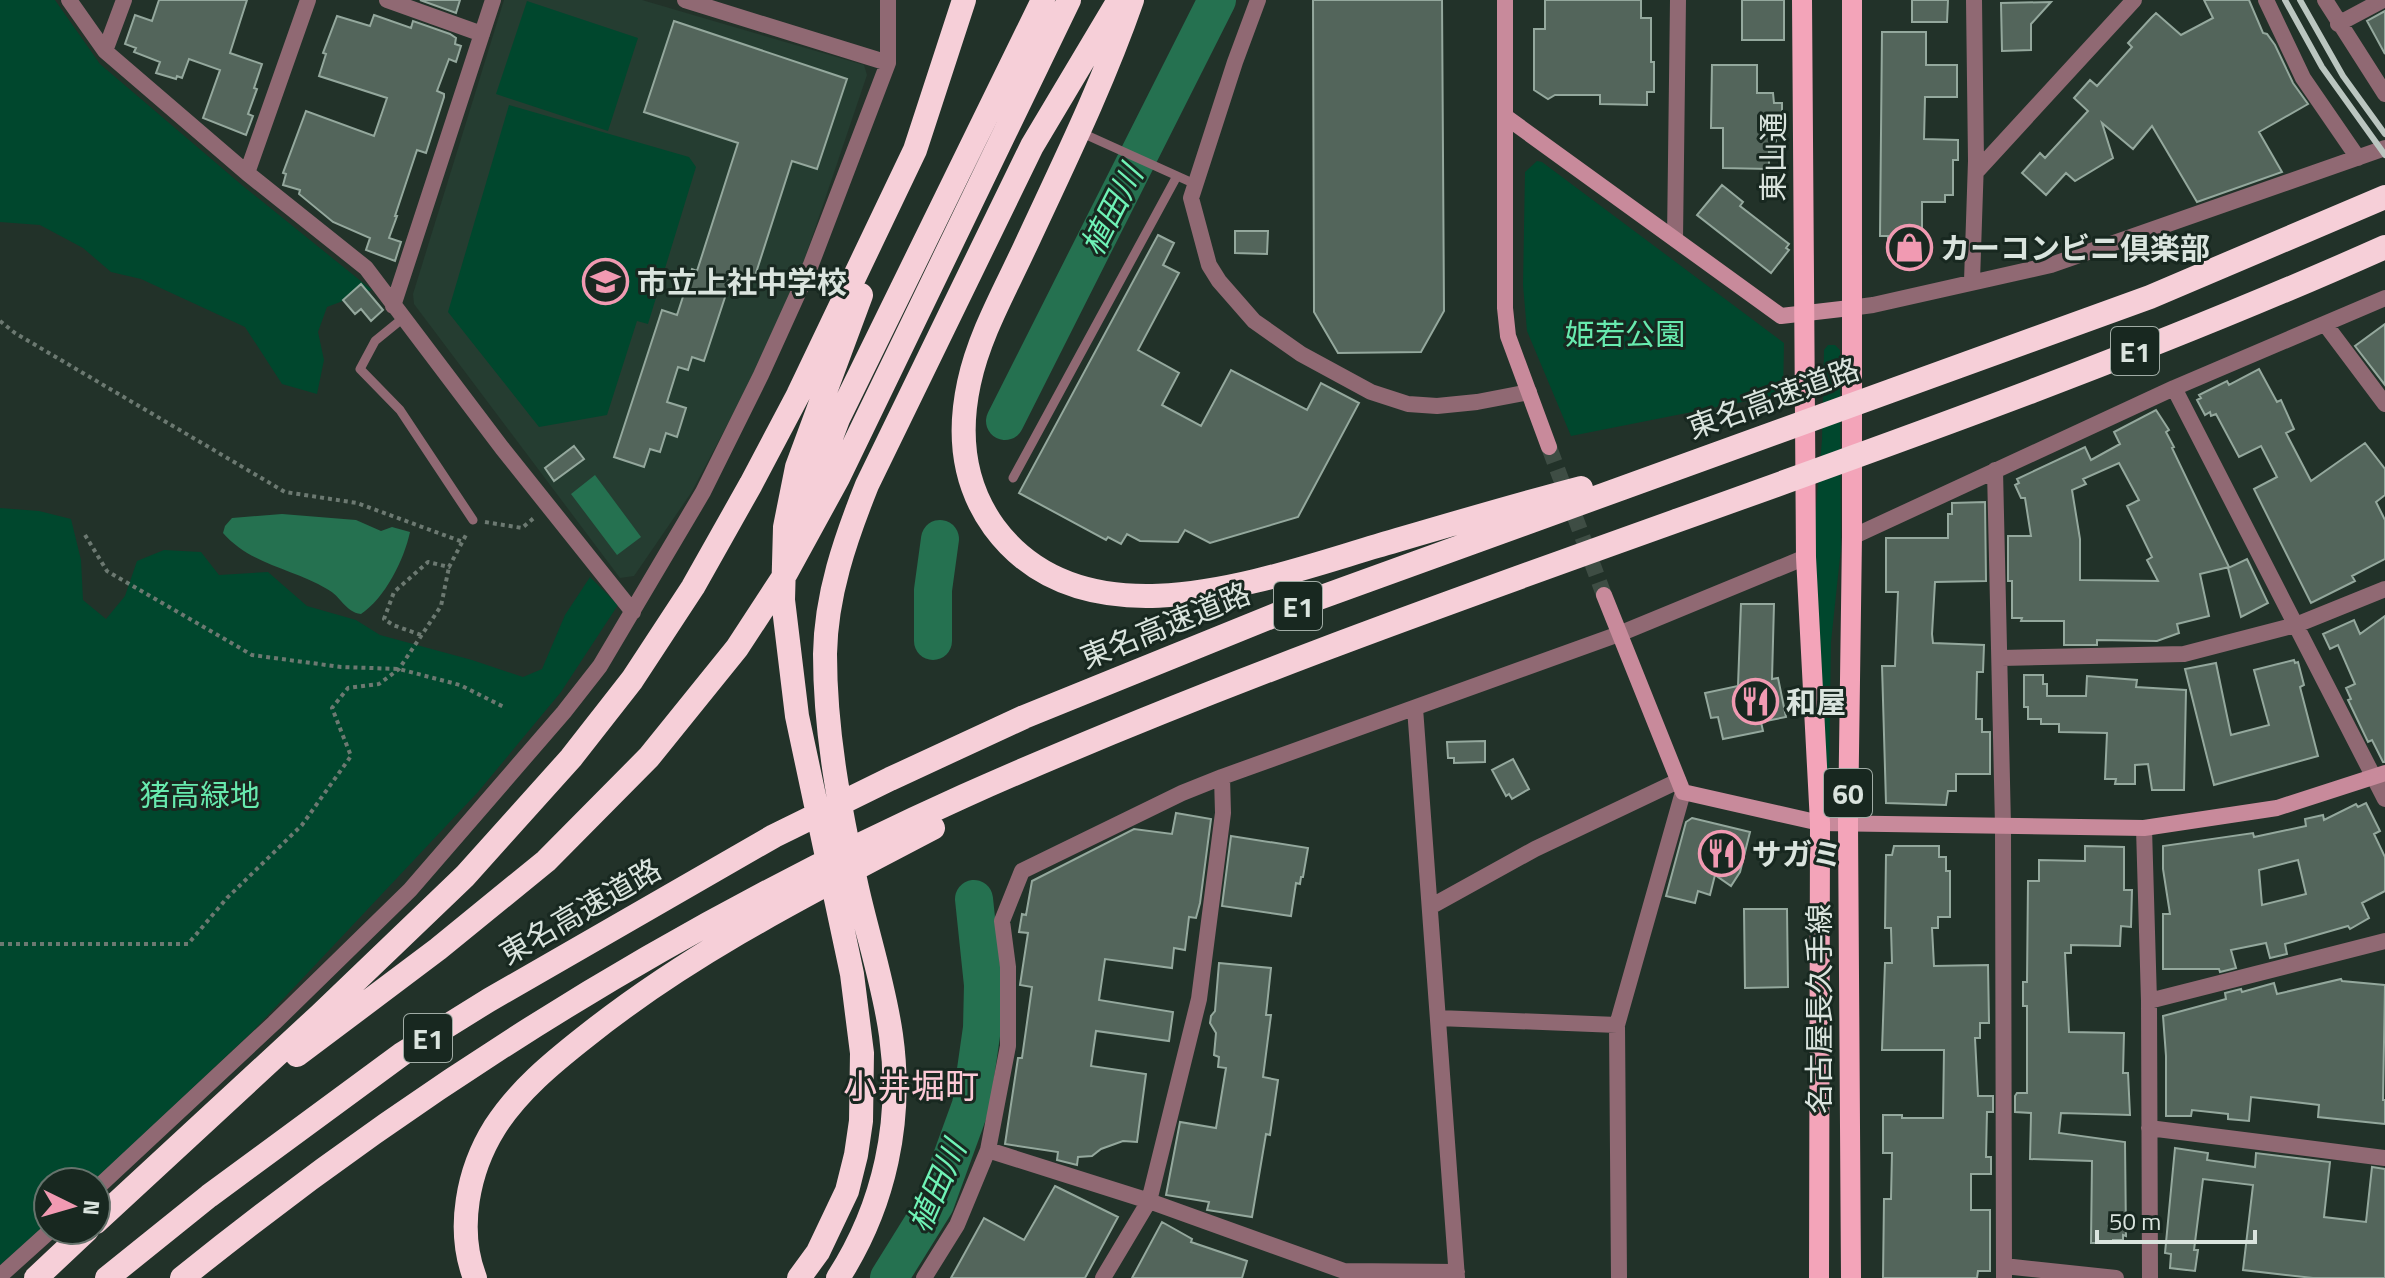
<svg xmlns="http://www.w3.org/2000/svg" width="2385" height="1278" viewBox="0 0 2385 1278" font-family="'Titillium Web','Noto Sans JP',sans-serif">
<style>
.built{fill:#253d31}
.green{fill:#00472d}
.water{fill:#257150}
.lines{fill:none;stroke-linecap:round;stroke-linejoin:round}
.river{stroke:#257150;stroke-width:38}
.building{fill:#53655b;stroke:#94a89d;stroke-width:2;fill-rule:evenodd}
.secondary-tunnel{stroke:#3e4d44;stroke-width:16;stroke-dasharray:16 8;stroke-linecap:butt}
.path{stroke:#6c7971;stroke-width:4;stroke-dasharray:4 4;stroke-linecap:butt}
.lane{stroke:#906973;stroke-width:9}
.street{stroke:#906973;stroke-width:16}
.secondary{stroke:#c88a9b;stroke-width:16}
.primary{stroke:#f3a4b9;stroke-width:20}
.highway{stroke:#f6cfd8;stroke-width:24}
.rail{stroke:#bbc6c0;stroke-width:6}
.labels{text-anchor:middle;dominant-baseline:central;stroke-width:6;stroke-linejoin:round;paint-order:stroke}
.shield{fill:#182820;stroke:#a0aca5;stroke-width:2}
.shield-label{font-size:28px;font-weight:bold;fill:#dae4de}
.street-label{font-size:30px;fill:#dae4de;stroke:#182820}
.poi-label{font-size:30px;font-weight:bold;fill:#dae4de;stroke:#182820;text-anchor:start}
.park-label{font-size:30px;fill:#67eaae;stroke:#182820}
.water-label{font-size:32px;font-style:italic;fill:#6ff2b6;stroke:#182820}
.quarter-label{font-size:34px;fill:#fdcad7;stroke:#182820}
</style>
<rect width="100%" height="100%" fill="#223229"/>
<path class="built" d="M504 0H642L864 65 867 75 801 270 754 375 691 493 634 576 620 578 414 304 413 294Z"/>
<path class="green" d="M0 0H55L100 64 243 186 372 290 327 307 318 332 324 360 317 394 282 384 245 327 141 279 111 272 83 248 40 225 0 222Z
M527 1 638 38 608 131 496 94Z
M509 105 689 157 696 167 648 324 637 321 607 415 539 427 448 312Z
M1537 161 1542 162 1784 343 1783 394 1571 436 1527 331 1523 285 1525 172Z
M1828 345H1835L1840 350 1841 548 1831 642 1829 777 1825 776 1813 541 1822 440 1824 350Z
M0 508 39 511 71 519 81 560 83 600 106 619 125 596 137 561 164 550 201 552 219 575 268 572 307 606 356 620 380 635 472 660 523 677 542 669 565 615 590 577 618 605 561 692 478 792 253 1031 93 1182H48V1223L0 1265Z"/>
<path class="water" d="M595 475 641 537 617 555 571 494Z
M282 514 356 520 381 531 392 527 410 532C404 560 385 598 361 614 345 612 341 596 327 589 292 568 251 565 223 533L225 526 232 518Z"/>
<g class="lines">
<path class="river" d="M1005 421 1217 0
M933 641V590L940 539
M889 1278 935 1204 971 1105 982 1028 983 985 974 899"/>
</g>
<path class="building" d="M159 0H247L230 53 262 64 254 88 257 89 248 114 253 116 246 135 203 118 220 70 189 59 182 78 177 76 176 79 156 73 160 62 134 52 136 48 125 44 135 15 152 21Z
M420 0H460L456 13Z
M1313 0H1442L1444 311 1421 352 1338 353 1314 312Z
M1545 0H1641V18H1651V62H1654V92H1647V105L1600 104V95H1555L1548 99 1534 90V29H1545Z
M1742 0H1784V40H1742Z
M1912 0H1948L1947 22H1912Z
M2204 0H2249L2263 33 2267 34 2275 45 2293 83 2308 104 2259 132 2282 172 2197 202 2152 126 2133 149 2102 123 2113 158 2075 181 2066 173 2046 195 2022 173 2040 153 2045 158 2088 111 2074 98 2090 80 2097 86 2132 47 2128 43 2151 18 2156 13 2181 35 2213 18Z
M2051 2 2031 24V50L2002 51 2001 3Z
M2385 11V54L2367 21Z
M374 15 411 28 413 21 450 34 456 38 455 44 461 46 456 62 449 59 437 91 444 94V97L426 153 417 150 395 216H397L389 238 401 242 395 261 366 250 370 238 333 222 299 194 300 190 283 185 286 174 283 173 306 111 374 136 387 98 319 76 326 54 323 53 337 16 370 26Z
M674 21 847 79 817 169 792 161 755 276H732L704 361 692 357 688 370 678 367 667 402 686 408 677 437 666 433 660 452 650 449 644 467 614 457 662 310 677 315 692 269 697 271 738 143 644 112Z
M1882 32H1926V65H1957V97H1925L1924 139 1958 140V160H1953V195H1945V202H1922V255H1888V236H1880Z
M1712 65H1757V93H1773L1774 103H1782V122L1776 121V152H1769V169L1723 168V128H1711Z
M1722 185 1743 202 1740 206 1789 244 1786 248 1789 250 1771 273 1697 215Z
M1235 231H1268L1267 254 1235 253Z
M1158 235 1174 243 1163 265 1179 273 1138 350 1179 373 1162 405 1201 426 1231 370 1307 410 1321 383 1359 403 1298 517 1210 543 1185 530 1178 542 1140 541 1127 534 1121 544 1108 537 1106 540 1019 493Z
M361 284 383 310 371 321 361 309 355 314 343 300Z
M2385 324V385L2355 346Z
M2259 369 2277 402 2281 400 2294 429 2286 433 2311 481 2365 443 2385 469V495L2376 502 2385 520V559L2352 576 2355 581 2311 603 2254 489 2277 477 2261 446 2239 457 2216 414 2211 416 2210 412 2205 415 2197 400 2201 398 2199 395 2227 381 2229 385Z
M2156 410 2169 430 2166 432 2174 447 2172 448 2229 567 2200 574 2209 616 2177 624 2179 633 2157 641 2097 640V645H2064V621H2021L2022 618H2012V581H2008V536H2031L2025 498H2021L2015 485 2019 483 2017 479 2085 447 2091 460 2120 444 2114 432ZM2119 463 2139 500 2127 506 2152 557 2147 560 2158 581 2080 580V539L2072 490 2086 484 2083 479Z
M574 446 584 459 554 481 545 468Z
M1985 502 1986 581 1935 582 1932 634 1933 643 1984 645 1983 672H1977L1976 719H1982V732H1990V774H1956V791H1948L1946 805 1886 803 1882 666H1895L1898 592H1886V538H1948V514H1952V503Z
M2247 559 2268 603 2241 617 2228 568Z
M1741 604H1774L1772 679 1778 678 1786 717 1761 722 1763 731 1723 739 1718 717 1711 718 1705 693 1738 686Z
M2385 616V762H2383L2372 740 2368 742 2348 700 2351 699 2346 688 2355 684 2338 645 2330 649 2323 634 2354 620 2360 634Z
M2294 660 2295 663 2298 662 2304 685 2300 687 2318 756 2214 785 2185 669 2216 663 2231 735 2269 725 2254 670Z
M2024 675H2043V684H2047V696H2086L2087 676 2137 680 2136 687 2186 690 2184 790H2152L2148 764 2135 765V784H2115L2116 779H2105L2107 733 2059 732V724H2041V719H2028V707H2024Z
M1485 741V762L1454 763V758H1448L1447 742Z
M1513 759 1529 789 1512 799 1509 794 1506 796 1492 770Z
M2366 803 2380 831 2374 834 2385 857V891L2362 903 2369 918 2350 929 2348 926 2285 944 2287 954 2270 958 2266 943 2231 950 2236 968 2220 972 2219 969H2163V914H2170L2163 869V846L2253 833 2254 837 2306 826 2305 819 2323 815 2324 820 2356 804 2358 807ZM2298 860 2306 894 2262 905 2259 870Z
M1176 813 1211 819 1200 903 1196 918 1189 917 1185 950 1174 948 1172 968 1105 959 1099 1000 1173 1012 1169 1041 1096 1031 1091 1066 1146 1074 1137 1142 1123 1141 1101 1149 1092 1156 1078 1157 1077 1165 1057 1160 1058 1152 1005 1144 1018 1058H1022L1032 987 1020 985 1028 933 1019 932 1022 914 1026 915 1032 881 1134 829 1172 834Z
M1692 818 1750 832 1740 872 1731 886 1715 875 1710 895 1698 891 1695 903 1666 896 1686 822Z
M1231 836 1308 848 1303 877H1301L1300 884 1296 883 1291 916 1222 906Z
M1894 846H1939V857H1946V871H1950V917H1938V928H1932L1934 966 1988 965 1989 1023H1980V1038H1975L1978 1096H1993V1112H1987L1986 1157H1991V1174H1971V1210H1990V1271H1978L1977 1278H1883L1884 1199H1891L1892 1153H1883V1115H1902V1118H1943L1944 1050H1882L1885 963H1892L1891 928H1885L1886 855H1892Z
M2085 846 2124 847V890H2132L2131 927 2121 926 2120 946 2071 945V953H2065L2069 1032 2124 1033 2123 1073H2128L2130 1115 2061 1113 2059 1133 2125 1142 2126 1236 2123 1235V1240H2113V1243H2091L2092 1161 2030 1159 2031 1113 2015 1112V1096L2017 1093H2027V1006H2023V982H2027L2028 881H2039V860L2085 861Z
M1744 909H1787L1788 987 1745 988Z
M1219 963 1271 968 1266 1015H1271L1263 1077 1278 1080 1270 1135 1266 1134 1252 1217 1207 1210 1209 1202 1166 1195 1180 1122 1216 1128 1226 1068 1218 1067 1219 1057 1214 1055 1216 1033 1210 1023 1211 1016 1215 1011Z
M2341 979 2342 981 2385 985 2383 1100H2385V1124L2318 1117 2319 1105 2251 1097 2249 1121 2228 1119V1114L2192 1110 2191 1116H2166V1056L2163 1016 2226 999 2225 993 2241 989 2242 992 2274 983 2277 994Z
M2175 1148 2208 1153 2207 1160 2255 1167 2256 1153 2330 1162 2324 1217 2366 1222 2372 1167 2385 1169V1278H2313L2243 1270 2253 1185 2203 1179 2194 1250H2198L2195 1271 2170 1268 2171 1254 2165 1253Z
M1055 1186 1118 1217 1085 1278H951L984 1218 1024 1240Z
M1162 1222 1192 1239 1191 1242 1247 1261 1242 1278H1132Z"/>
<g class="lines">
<path class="secondary-tunnel" d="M1549 447 1604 595"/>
<path class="path" d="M0 321 15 333 285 492 357 503 463 542
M485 522 522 528 535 517
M85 535 107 571 252 655 341 667 399 669 460 685 504 707
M421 635 393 625 384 619 394 592 428 562 449 567 467 533
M0 944H188L227 898 302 825 351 756 332 708 348 688 379 684 399 669 441 606 449 567"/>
<path class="lane" d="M1082 133 1195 184
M402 319 375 341 360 369 400 410 473 520
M1013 478 1177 176"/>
<path class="street" d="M69 0 105 51 247 173 366 268 502 448 633 612
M387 0 482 34
M685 0 888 63
M1258 0 1235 62 1191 198 1209 265 1219 281 1254 321 1301 354 1371 392 1408 404 1437 406 1477 402 1529 392
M2266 0 2303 78 2358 158
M2325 0 2385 94
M2338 24 2383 0
M105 51 124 0
M1976 172 2134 0
M247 173 308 0
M1675 239 1678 0
M1972 281 1976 161 1974 0
M393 306 493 0
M1850 308 1873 305 2051 265 2385 148
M2325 324 2385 404
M2174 388 2385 799
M1995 470 2003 826 2004 1278
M1852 537 2174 388 2385 298
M2001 658 2184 654 2296 625 2385 589
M1415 708 1457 1278
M2144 828 2149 1001 2150 1278
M1430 907 1535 849 1678 781
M2149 1001 2385 941
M1438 1018 1617 1025
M2149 1128 2385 1158
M988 1150 1149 1201 1344 1271 1457 1272
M96 1189 274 1023 410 890 564 712 600 666 703 492 761 375 810 267 888 63V0
M2004 1266 2116 1278
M0 1276 51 1230
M924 1278 957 1225 988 1150 1008 1046V967L1002 921 1022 871 1182 793 1222 777 1619 634 1806 557
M1103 1278 1149 1201 1199 999 1223 813 1222 777
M1619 1278 1617 1025 1683 792"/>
<path class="secondary" d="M1505 0V308L1508 336 1549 447
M1506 117 1781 316 1850 308
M1604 595 1683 792 1820 823 2144 828 2277 808 2385 773"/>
<path class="primary" d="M1802 0 1806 557 1820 823 1819 1278
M1851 1278 1848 823 1852 537V0"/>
<path class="highway" d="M1132 0C1102 86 1062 167 1024 249 1004 292 979 336 969 383 958 434 963 484 994 527 1083 648 1262 580 1377 546 1445 526 1512 506 1581 488
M803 526 811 491 838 419 1043 0
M297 1055 438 949 546 861 649 757 737 648 786 573 838 478 1069 0
M96 1222 320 1015 465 876 571 758 632 680 693 587 751 484 798 395 915 150 964 0
M36 1278 87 1230
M107 1278 209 1196 402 1054 489 1000 774 836 890 779 1024 717 1305 603 2150 297 2385 197
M182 1278C421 1085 684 922 964 796 1428 589 1921 454 2385 247
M475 1278C456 1229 468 1170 495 1127 518 1091 552 1063 585 1037 691 952 813 891 933 828
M799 1278 818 1252 847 1191 856 1155 861 1121 862 1053 852 974 797 716 783 600 785 527 797 467 861 295
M838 1278C885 1205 903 1120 891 1035 884 985 868 937 857 888 840 811 825 733 825 654 826 595 845 540 867 485L1032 146 1119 0"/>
<path class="rail" d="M2285 0 2322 67 2385 155
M2300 0 2343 76 2385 134"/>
</g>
<defs>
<symbol id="shop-ring" viewBox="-11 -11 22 22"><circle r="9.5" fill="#182820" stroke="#f19ab2" stroke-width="1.5"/><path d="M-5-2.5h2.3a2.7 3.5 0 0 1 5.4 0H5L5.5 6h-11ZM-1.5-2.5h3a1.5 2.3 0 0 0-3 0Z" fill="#f19ab2"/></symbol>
<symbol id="school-ring" viewBox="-11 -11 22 22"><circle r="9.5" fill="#182820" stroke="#f19ab2" stroke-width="1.5"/><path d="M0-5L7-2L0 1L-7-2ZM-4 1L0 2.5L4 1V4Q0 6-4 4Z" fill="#f19ab2"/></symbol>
<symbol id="restaurant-ring" viewBox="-11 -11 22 22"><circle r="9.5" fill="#182820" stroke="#f19ab2" stroke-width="1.5"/><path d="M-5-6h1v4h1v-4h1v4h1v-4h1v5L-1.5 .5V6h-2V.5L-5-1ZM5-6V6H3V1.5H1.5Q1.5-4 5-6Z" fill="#f19ab2"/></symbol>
</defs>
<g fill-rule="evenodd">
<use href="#shop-ring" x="1884" y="222" width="51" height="51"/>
<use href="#school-ring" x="580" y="256" width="51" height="51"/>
<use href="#restaurant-ring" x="1730" y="676" width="51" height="51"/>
<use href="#restaurant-ring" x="1696" y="828" width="51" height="51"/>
</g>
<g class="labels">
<g class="shield">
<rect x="2111" y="327" width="48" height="48" rx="6"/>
<rect x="1274" y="582" width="48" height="48" rx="6"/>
<rect x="1824" y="769" width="48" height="48" rx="6"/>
<rect x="404" y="1014" width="48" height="48" rx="6"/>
</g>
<g class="shield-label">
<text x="2135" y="351">E1</text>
<text x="1298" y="606">E1</text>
<text x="1848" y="793">60</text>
<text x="428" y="1038">E1</text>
</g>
<g class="street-label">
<text transform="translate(1773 157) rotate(-90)">東山通</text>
<text transform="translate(1773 398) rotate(-20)">東名高速道路</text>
<text transform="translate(1165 625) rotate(-22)">東名高速道路</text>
<text transform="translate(580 911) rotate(-30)">東名高速道路</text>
<text transform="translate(1819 1009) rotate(-90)">名古屋長久手線</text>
</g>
<g class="poi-label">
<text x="1940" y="248">カーコンビニ倶楽部</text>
<text x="637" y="282">市立上社中学校</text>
<text x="1786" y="702">和屋</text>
<text x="1752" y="854">サガミ</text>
</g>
<g class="park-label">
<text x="1625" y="334">姫若公園</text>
<text x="200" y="795">猪高緑地</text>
</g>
<g class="water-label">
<text transform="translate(1111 210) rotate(-63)">植田川</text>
<text transform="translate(936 1186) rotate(-66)">植田川</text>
</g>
<g class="quarter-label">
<text x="911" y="1085">小井堀町</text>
</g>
</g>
<g transform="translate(72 1206) rotate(95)"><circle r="38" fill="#182820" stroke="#66736c" stroke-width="2"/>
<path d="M0-6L14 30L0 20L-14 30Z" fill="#f19ab2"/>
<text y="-12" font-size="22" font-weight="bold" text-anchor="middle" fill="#dae4de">N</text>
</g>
<path d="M2097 1230v12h158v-12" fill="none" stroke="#dae4de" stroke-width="4"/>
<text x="2109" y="1230" font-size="24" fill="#dae4de" stroke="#182820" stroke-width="6" paint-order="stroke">50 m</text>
</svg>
